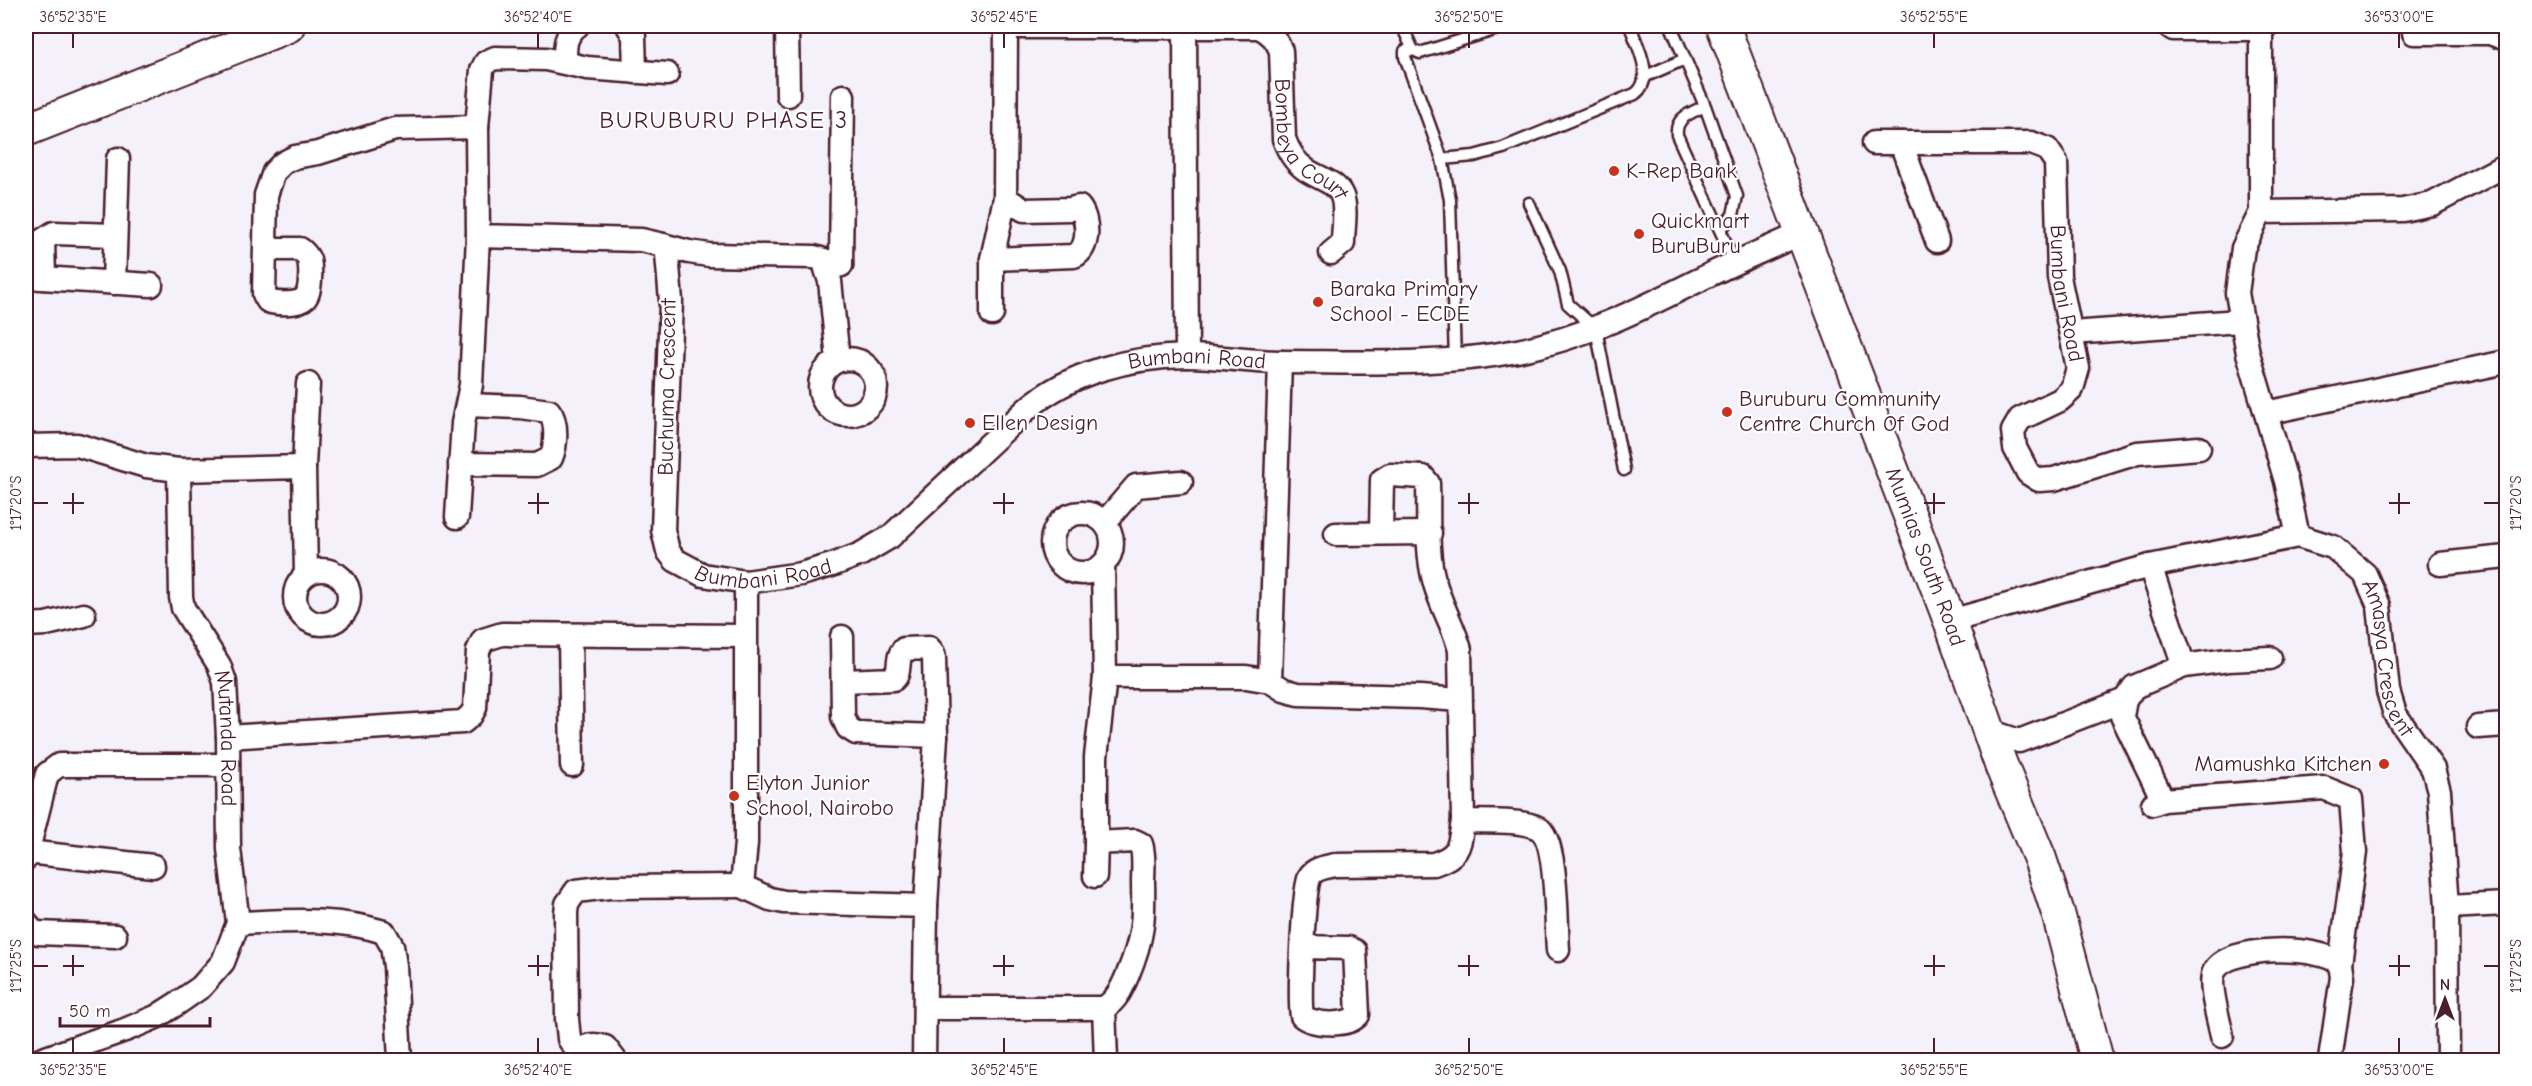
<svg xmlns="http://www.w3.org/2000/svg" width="2532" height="1086" viewBox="0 0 2532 1086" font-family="'Comic Neue',sans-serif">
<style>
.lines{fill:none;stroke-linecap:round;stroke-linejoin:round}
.lane-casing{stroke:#4a1f2b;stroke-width:15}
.street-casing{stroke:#4a1f2b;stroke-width:27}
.secondary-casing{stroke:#4a1f2b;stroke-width:36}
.lane{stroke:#fff;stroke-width:10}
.street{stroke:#fff;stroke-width:22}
.secondary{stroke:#fff;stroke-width:32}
.ticks{fill:none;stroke:#4a1f2b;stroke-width:2}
.poi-dot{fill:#c8321e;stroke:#fff;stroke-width:2}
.labels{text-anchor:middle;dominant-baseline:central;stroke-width:4.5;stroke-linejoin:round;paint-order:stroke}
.street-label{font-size:22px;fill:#4a1f2b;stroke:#fff}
.poi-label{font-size:22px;fill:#4a1f2b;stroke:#fff;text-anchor:start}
.neighbourhood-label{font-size:24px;letter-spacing:1.5px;fill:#4a1f2b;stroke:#fff}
.neatline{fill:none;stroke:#4a1f2b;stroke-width:2}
.ticks-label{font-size:15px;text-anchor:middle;fill:#4a1f2b}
</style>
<rect width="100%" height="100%" fill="#f4f1fb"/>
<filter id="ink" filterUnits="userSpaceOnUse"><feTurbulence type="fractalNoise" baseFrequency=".0167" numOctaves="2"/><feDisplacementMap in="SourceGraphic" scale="12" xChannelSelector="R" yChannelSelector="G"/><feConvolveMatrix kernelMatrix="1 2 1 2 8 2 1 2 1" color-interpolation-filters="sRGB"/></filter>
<g filter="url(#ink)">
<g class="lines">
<defs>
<path id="lane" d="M1402 26 1413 50 1420 53 1507 26
M1671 26 1705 106 1737 196 1733 215 1720 230
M1413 50 1405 51V57L1442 159 1450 200 1455 360
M1644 80 1646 76 1685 59
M1705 106C1691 113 1675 117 1677 135L1735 263
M1442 159 1474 156 1503 148 1635 94C1656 79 1637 45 1630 26
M1529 203 1560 271 1568 304 1596 329 1624 470"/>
<g id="street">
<path d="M628 26 634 36 635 72"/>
<path d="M787 26 788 95"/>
<path d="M2169 26 2173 29H2261L2266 26"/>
<path id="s1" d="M1006 27H1259C1271 33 1276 39 1281 51L1284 139C1288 150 1295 162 1305 169 1317 178 1336 181 1342 196 1347 210 1343 229 1343 243L1331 253"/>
<path d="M1185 27 1187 356"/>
<path d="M2261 29V212L2243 248 2237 293 2248 353 2286 481 2298 536"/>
<path d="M2414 33H2490L2506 39"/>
<path d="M565 62C565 47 564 36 577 26"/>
<path id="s2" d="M667 74 587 68 546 59 495 58 486 62 482 70 477 127 478 236 641 240 663 245 667 254 671 301 663 530 668 551 675 560 703 575 746 582 801 574 832 565 861 554 890 537 1027 409C1070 372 1130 357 1187 356 1219 356 1250 362 1282 362 1360 362 1441 366 1517 351 1584 338 1643 308 1703 278 1735 262 1769 248 1802 233"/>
<path id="s3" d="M1874 143H2031L2047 149 2056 162 2059 277 2078 368 2072 389 2060 400 2020 419 2013 431 2015 448 2028 473 2039 480 2054 479 2137 453 2199 448"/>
<path d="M1901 143 1937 241"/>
<path d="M2261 212 2403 210 2432 204 2506 165"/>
<path d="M663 245 689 252 709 255 814 257 841 265 826 269 830 281 838 360"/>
<path d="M265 249H300C304 252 307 255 309 260 311 268 311 293 305 298 298 305 276 304 268 301L264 294 266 195 274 172 283 163 295 157 318 153 395 129 477 127"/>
<path d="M992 259 1074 256C1090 249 1089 219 1079 207L1070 209 1024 210 1005 198"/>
<path d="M841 265 843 96"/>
<path d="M26 277 151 285"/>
<path d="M44 278 43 240 54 233 115 235"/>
<path d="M114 283 118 159"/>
<path d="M992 314V259L1005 198 1006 26"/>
<path d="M2071 333 2240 321"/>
<circle cx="848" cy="387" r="28"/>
<path d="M2266 413 2506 362"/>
<path id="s4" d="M26 446 77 445 146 466 179 470 181 597 183 608 219 665 225 682 228 737 229 849 238 923 223 962 201 987 178 1003 156 1017 125 1030 40 1060"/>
<path d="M460 464 537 465 551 458C556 446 558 422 549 411L520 407 468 405"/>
<path d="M304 467 308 384"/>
<path d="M179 470 304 467 306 575"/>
<circle cx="1082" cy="543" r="30"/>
<path d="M457 517 463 423 471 385 478 236"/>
<path d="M1105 522 1136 486 1181 482"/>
<path d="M1336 534 1430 533"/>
<path d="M2440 564 2506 557"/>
<path d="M1103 566 1105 677"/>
<path d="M2150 566 2184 666"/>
<circle cx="322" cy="597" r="27"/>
<path d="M746 582V843L742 886 770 899 784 902 926 906 924 1060"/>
<path id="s5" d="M1950 621 2150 566 2298 536 2333 547 2365 574 2379 606 2388 691 2395 714 2433 769 2439 791 2447 907 2448 1060"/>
<path d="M26 625 46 624 84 615"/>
<path d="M570 636 572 765"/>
<path d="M842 637 843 717 848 728 856 733 936 736 926 906"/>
<path d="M843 681 894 679C902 671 895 658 904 649L929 648 933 653 934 658 936 736"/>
<path d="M1270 681 1284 690 1298 694 1420 697 1460 700"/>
<path d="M2478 727 2506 725"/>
<path d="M1989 731 2019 741 2125 700"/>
<path d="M228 737 463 722 471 715 475 708 478 651 483 640 502 634 745 636"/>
<path d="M2163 800 2324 788 2351 799 2355 852 2340 964"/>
<path d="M2153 804 2163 800 2122 716 2125 700 2134 687 2184 666 2228 660 2270 658"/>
<path d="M1463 821C1484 822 1520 819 1538 828 1558 839 1556 926 1558 950"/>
<path d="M1096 843V757L1105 677H1246L1270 681 1280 362"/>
<path d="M27 852 153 866"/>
<path d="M26 858 47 774 59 765H227"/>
<path d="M2447 907 2506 904"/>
<path d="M26 922 31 930 38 933 115 936"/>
<path d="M238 923C288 921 336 917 384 932L392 946 395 966 400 1060"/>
<path d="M1303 947 1349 948 1355 951 1358 1015C1348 1027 1313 1025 1302 1016 1299 1000 1303 886 1310 876 1315 868 1327 867 1335 865L1434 864C1461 855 1459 846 1463 821L1460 650C1454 626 1440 605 1434 580 1426 552 1429 513 1428 483L1423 477 1390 475 1382 480 1381 533"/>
<path d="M926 1008H1104C1117 1000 1122 988 1128 974 1143 937 1144 922 1143 882 1143 870 1145 856 1141 844L1135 841 1096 843 1095 876"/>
<path d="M1104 1008 1106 1060"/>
<path d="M2222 1036C2219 1021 2208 984 2214 972 2226 944 2321 945 2340 964L2342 977 2330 1060"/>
<path d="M578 1052 569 1039 567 1019 566 913 567 904 576 891 609 887 742 886"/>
<path d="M574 1060C580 1046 591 1042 605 1047L615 1060"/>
</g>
<g id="secondary">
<path id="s6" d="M1723 26 1950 621 2001 765 2040 859 2058 913 2097 1060"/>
<path d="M26 130 288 26"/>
</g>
</defs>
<use href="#lane" class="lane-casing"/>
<use href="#street" class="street-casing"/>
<use href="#secondary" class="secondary-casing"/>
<use href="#lane" class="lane"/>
<use href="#street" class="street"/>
<use href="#secondary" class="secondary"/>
</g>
</g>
<path class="ticks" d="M73 33V48M538 33V48M1004 33V48M1469 33V48M1934 33V48M2399 33V48M73 493V514M538 493V514M1004 493V514M1469 493V514M1934 493V514M2399 493V514M33 503H48M63 503H84M528 503H549M993 503H1014M1458 503H1479M1924 503H1945M2389 503H2410M2484 503H2499M73 955V976M538 955V976M1004 955V976M1469 955V976M1934 955V976M2399 955V976M33 966H48M63 966H84M528 966H549M993 966H1014M1458 966H1479M1924 966H1945M2389 966H2410M2484 966H2499M73 1038V1053M538 1038V1053M1004 1038V1053M1469 1038V1053M1934 1038V1053M2399 1038V1053"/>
<g class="poi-dot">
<circle cx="1614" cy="171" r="6"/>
<circle cx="1639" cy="234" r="6"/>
<circle cx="1318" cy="302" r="6"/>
<circle cx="1727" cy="412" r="6"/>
<circle cx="970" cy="423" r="6"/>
<circle cx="2384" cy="764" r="6"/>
<circle cx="734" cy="796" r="6"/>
</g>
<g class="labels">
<g class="street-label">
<text stroke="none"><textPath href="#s1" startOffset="387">Bombeya Court</textPath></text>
<text stroke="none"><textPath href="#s3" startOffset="322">Bumbani Road</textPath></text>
<text stroke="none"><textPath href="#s2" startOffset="1460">Bumbani Road</textPath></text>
<text transform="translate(667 387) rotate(-89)">Buchuma Crescent</text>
<text stroke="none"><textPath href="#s6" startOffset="568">Mumias South Road</textPath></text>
<text stroke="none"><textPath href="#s2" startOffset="956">Bumbani Road</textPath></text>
<text stroke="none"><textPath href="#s5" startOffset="525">Amasya Crescent</textPath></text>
<text stroke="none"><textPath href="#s4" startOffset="436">Mutanda Road</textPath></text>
</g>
<g class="poi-label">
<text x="1626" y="171">K-Rep Bank</text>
<text x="1651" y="221">Quickmart<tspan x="1651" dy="25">BuruBuru</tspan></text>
<text x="1330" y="289">Baraka Primary<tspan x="1330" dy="25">School - ECDE</tspan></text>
<text x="1739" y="399">Buruburu Community<tspan x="1739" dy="25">Centre Church Of God</tspan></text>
<text x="982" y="423">Ellen Design</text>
<text x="2372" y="764" text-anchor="end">Mamushka Kitchen</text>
<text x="746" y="783">Elyton Junior<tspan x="746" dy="25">School, Nairobo</tspan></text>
</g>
<g class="neighbourhood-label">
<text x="724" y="120">BURUBURU PHASE 3</text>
</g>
</g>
<rect width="2532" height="1086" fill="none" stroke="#fff" stroke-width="66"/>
<g transform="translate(2445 999)" stroke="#ffffff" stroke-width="4.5" paint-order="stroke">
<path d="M0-4.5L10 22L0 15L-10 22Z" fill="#4a1f2b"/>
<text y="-9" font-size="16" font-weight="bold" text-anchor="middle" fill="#4a1f2b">N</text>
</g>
<path d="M60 1017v9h150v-9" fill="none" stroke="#4a1f2b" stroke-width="3"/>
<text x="69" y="1017" font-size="18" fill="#4a1f2b" stroke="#ffffff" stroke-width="4.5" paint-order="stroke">50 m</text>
<rect x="33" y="33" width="2466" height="1020" class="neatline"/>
<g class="ticks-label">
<text x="73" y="22">36°52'35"E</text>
<text x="538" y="22">36°52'40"E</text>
<text x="1004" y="22">36°52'45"E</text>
<text x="1469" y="22">36°52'50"E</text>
<text x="1934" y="22">36°52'55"E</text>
<text x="2399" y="22">36°53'00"E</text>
<text transform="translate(16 503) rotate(-90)" y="5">1°17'20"S</text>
<text transform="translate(2516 503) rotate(-90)" y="5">1°17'20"S</text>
<text transform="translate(16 966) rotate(-90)" y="5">1°17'25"S</text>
<text transform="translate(2516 966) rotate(-90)" y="5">1°17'25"S</text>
<text x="73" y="1075">36°52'35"E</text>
<text x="538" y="1075">36°52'40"E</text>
<text x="1004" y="1075">36°52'45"E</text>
<text x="1469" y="1075">36°52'50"E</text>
<text x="1934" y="1075">36°52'55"E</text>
<text x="2399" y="1075">36°53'00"E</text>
</g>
</svg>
